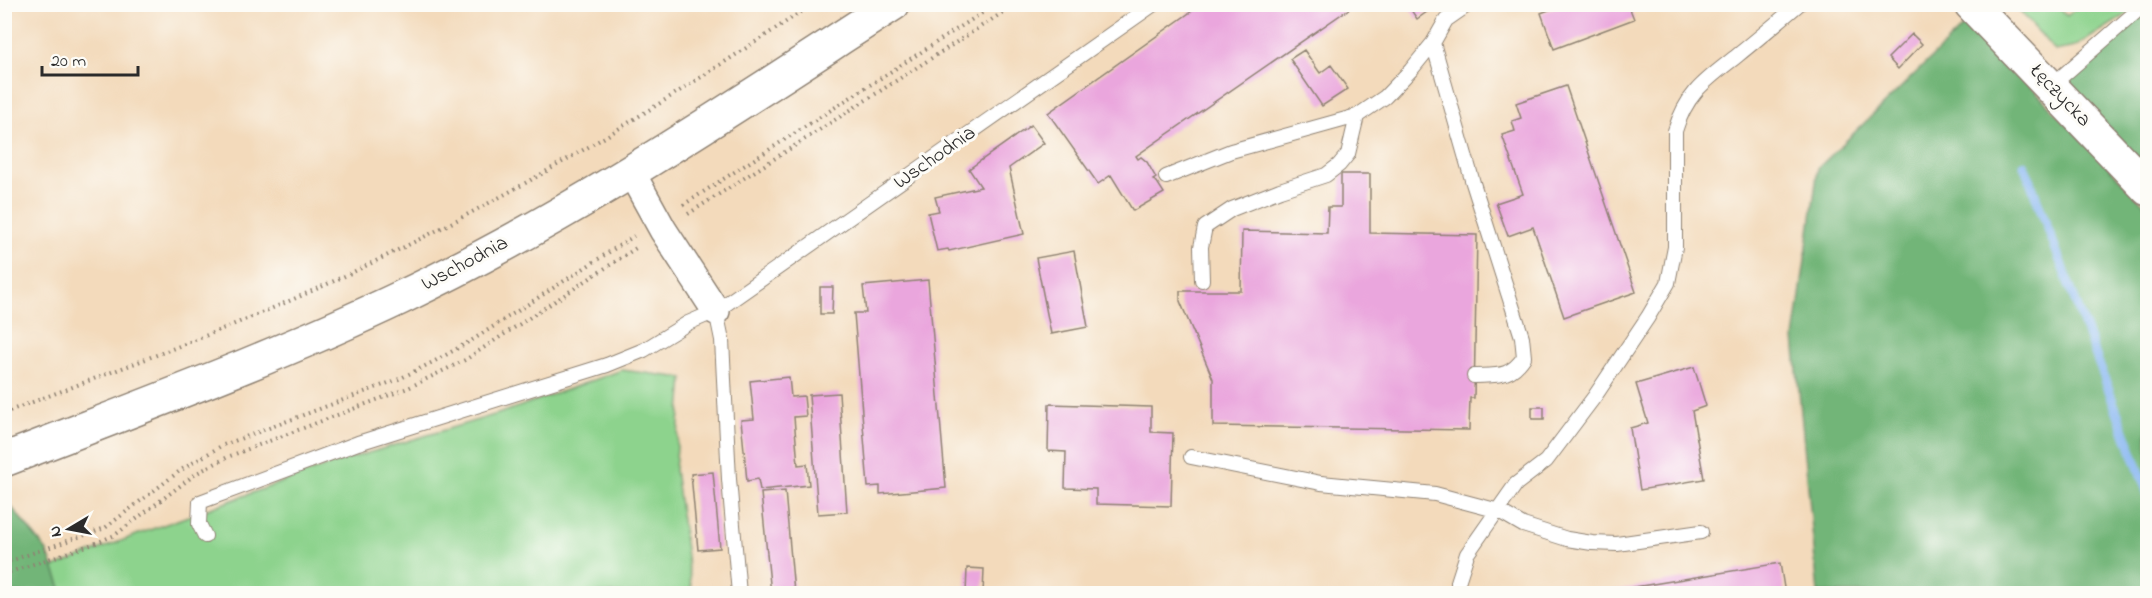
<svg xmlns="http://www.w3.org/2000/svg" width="2152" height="598" viewBox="0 0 2152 598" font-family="'Indie Flower',sans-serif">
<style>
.green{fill:#8dd38d;stroke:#5c7f5c;stroke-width:1.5}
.forest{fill:#72b578;stroke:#4e7052;stroke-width:1.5}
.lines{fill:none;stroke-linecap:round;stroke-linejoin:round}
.stream{stroke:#86b6f2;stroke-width:9}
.building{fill:#eaa6dd}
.service-casing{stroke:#8f8273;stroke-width:16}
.minor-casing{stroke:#8f8273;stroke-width:30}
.tertiary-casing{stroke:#8f8273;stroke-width:36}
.secondary-casing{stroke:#8f8273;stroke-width:36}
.path{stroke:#8f8273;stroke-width:4;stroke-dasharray:1.5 4.5;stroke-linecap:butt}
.service{stroke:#fff;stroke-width:14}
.minor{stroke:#fff;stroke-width:27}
.tertiary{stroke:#fff;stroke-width:33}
.secondary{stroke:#fff;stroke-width:33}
.labels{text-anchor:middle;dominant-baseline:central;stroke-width:6;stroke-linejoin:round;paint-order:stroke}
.street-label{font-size:21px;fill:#2b2b2b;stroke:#fdfcf7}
</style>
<rect width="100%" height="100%" fill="#fdfcf7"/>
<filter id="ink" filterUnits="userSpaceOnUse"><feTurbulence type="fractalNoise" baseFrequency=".0167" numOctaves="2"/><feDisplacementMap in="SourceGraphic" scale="12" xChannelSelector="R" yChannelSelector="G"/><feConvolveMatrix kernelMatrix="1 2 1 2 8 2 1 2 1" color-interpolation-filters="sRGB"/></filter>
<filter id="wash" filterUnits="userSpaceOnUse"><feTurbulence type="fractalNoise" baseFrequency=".008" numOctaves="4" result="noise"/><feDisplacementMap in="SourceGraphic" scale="24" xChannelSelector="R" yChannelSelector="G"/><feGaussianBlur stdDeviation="1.35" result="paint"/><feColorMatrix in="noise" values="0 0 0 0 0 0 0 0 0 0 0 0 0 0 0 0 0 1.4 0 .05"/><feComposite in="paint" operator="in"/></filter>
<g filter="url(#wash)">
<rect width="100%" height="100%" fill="#f3dabb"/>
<path class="green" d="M2015 5H2057L2067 16 2080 5H2142L2075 47 2055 51Z
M622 370 683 378 675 470 692 593 63 594 52 568 144 532 335 463 501 413Z"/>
<path class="forest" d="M2147 5V169L2062 77Z
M1968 22 2147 207V593H1818L1794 338 1818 168Z
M5 499 47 551 63 593H5Z"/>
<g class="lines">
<path class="stream" d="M2024 165 2148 494"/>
</g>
<g id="blocks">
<path class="building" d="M1202 4H1356L1136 156 1138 159 1141 157 1147 162 1156 178 1153 180 1157 182 1164 193 1133 211 1111 175 1098 184 1048 113Z
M1407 4H1438L1417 19Z
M1564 4H1628L1634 19 1554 49 1541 13Z
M1912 34 1922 44 1898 69 1888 58Z
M1304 50 1320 73 1331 65 1348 89 1322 106 1290 59Z
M1566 86 1636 292 1564 317 1533 227 1508 236 1496 203 1523 194 1502 135 1515 131 1512 121 1521 118 1516 103Z
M1031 125 1044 143 1009 168 1024 234 949 251 948 249 937 251 928 213 939 211 935 197 981 187 969 169Z
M1341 174H1370V233L1477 235 1474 398H1470L1469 430 1213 426V379L1180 301V291H1241L1242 231 1327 233 1328 207H1341Z
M1074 251 1088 327 1051 334 1036 258Z
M928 280 946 488 880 494V486L868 487 854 313H866L863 286Z
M820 287H833L832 314H820Z
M1694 367 1706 406 1692 411 1704 479 1640 490 1630 428 1648 423 1636 384Z
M789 377 791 397 804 396 806 416 794 417 798 465 807 464 809 485 760 490 758 479 747 481 741 420 754 419 750 381Z
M839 393 847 512 818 514 809 395Z
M1049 404 1151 407V432L1173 433 1171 506 1096 504V489L1065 488 1066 452 1048 451Z
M1532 407H1544V419H1532Z
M713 472 720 548 698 550 691 474Z
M785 491 794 592 803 591V594H771L761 493Z
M1780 563 1785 594H1605V592Z
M967 568 984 569 983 594H966Z"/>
</g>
</g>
<g filter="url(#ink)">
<use href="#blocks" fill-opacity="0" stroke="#8f8273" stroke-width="1.5"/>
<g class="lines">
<defs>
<path id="service" d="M1433 43 1473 183 1522 337 1524 357C1510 378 1497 375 1474 376
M2051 86 2145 4
M1166 177 1231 151 1357 116 1385 97 1411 70 1433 43 1446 20 1469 4
M1202 280 1201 247 1205 227 1232 209 1280 190 1326 175 1339 165 1348 154 1357 116
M716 311 722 340 729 479 739 594
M1191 457 1321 483 1435 494 1499 511 1523 525 1567 539 1592 543 1617 544 1701 532
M205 536 199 524 200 502 358 443 607 365 644 350 688 323 716 311 1154 4
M1458 594V582L1467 554 1516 484 1546 461 1595 396 1648 317 1668 283 1675 247V131C1687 91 1708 79 1738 55 1759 38 1779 21 1799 4"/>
<path id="minor" d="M631 172 663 230 716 311"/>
<path id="tertiary" d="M4 460C137 408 272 359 400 298 573 216 732 108 893 4"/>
<path id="secondary" d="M1971 4 2148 189"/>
</defs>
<use href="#service" class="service-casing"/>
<use href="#minor" class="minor-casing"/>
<use href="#tertiary" class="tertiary-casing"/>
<use href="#secondary" class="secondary-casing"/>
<path class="path" d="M683 205 996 4
M688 214 1016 4
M4 413C121 368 239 326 351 273 451 225 550 172 644 113 701 78 757 41 813 4
M4 563 105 528 181 470 221 446 399 379 435 361 474 339 634 236
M4 574 96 543 115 535 197 473 230 456 408 388 465 360 639 246"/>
<use href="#service" class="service"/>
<use href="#minor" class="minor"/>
<use href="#tertiary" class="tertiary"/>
<use href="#secondary" class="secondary"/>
</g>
</g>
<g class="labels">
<g class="street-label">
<text transform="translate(2060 96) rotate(46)">Łęczycka</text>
<text transform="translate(935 158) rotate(-35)">Wschodnia</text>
<text transform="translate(465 264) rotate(-28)">Wschodnia</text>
</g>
</g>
<rect width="2152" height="598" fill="none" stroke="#fdfcf7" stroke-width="24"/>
<g transform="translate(69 529) rotate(260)" stroke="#fdfcf7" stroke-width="4.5" paint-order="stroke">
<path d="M0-4.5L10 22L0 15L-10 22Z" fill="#2b2b2b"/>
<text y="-9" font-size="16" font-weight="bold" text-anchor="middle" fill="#2b2b2b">N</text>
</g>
<path d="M42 66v9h96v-9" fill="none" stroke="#2b2b2b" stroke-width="3"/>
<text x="51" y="66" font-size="18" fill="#2b2b2b" stroke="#fdfcf7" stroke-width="4.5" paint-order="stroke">20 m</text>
</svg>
